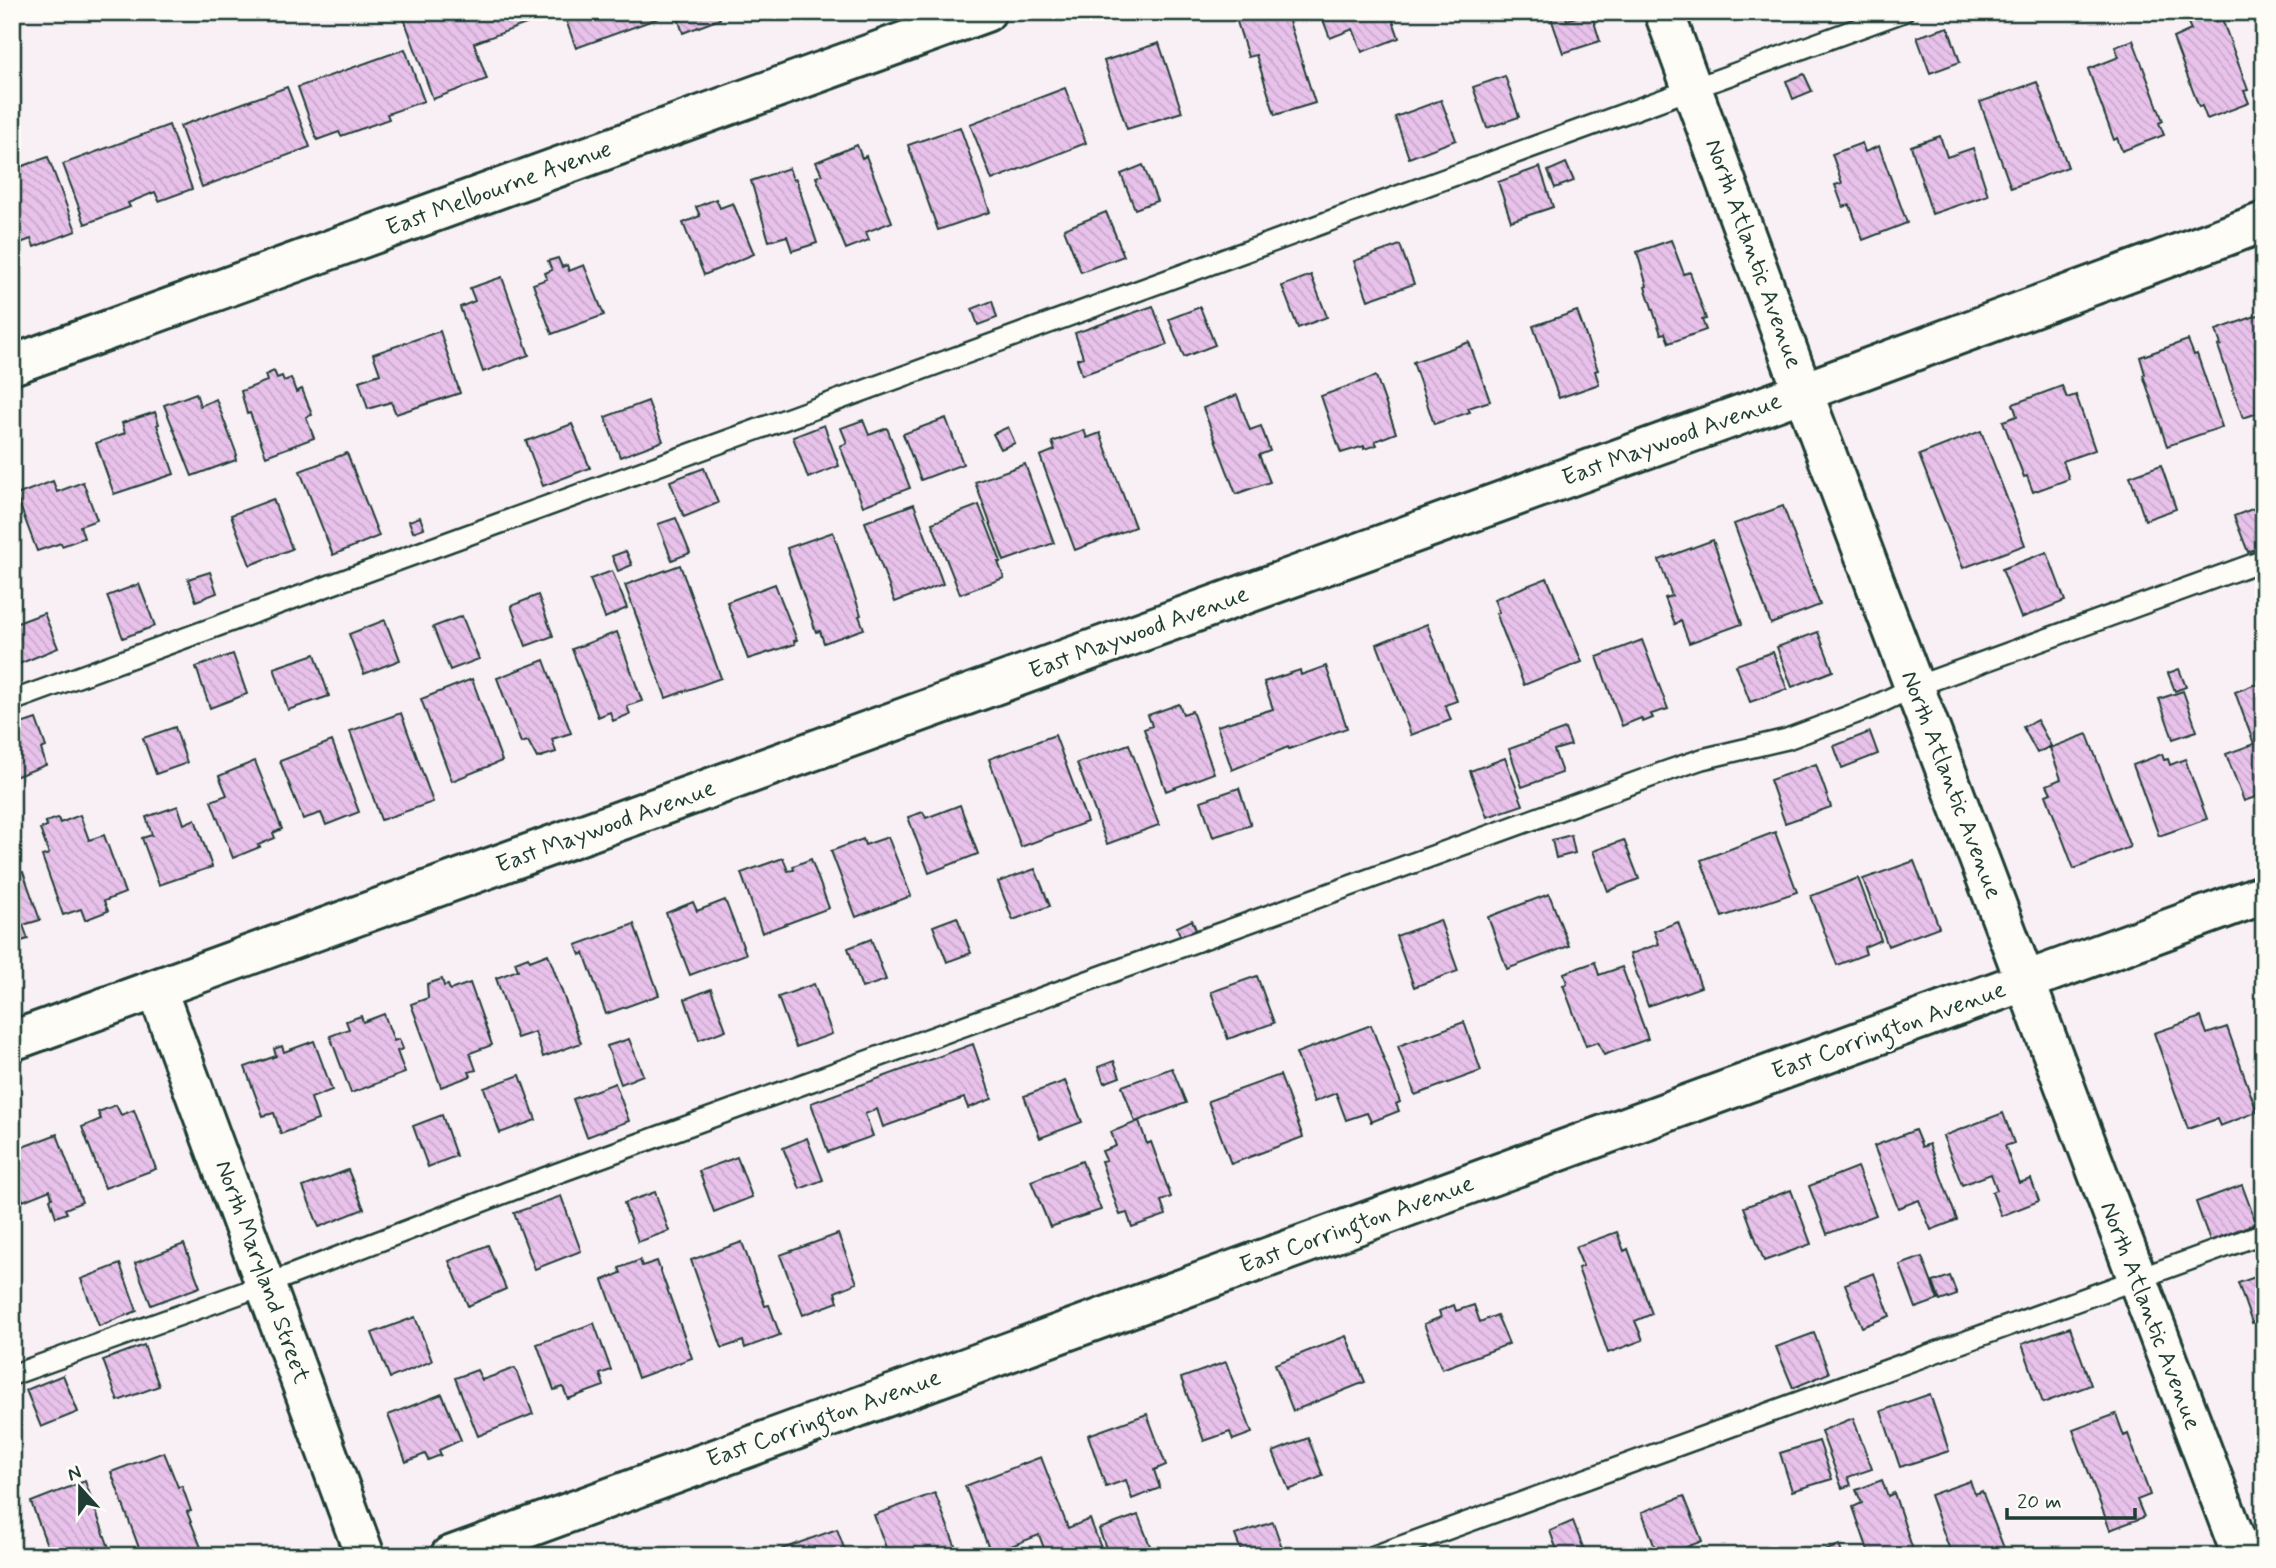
<svg xmlns="http://www.w3.org/2000/svg" width="2276" height="1568" viewBox="0 0 2276 1568" font-family="Mynerve,sans-serif">
<style>
.building{fill:url(#building-back-hatch);stroke:#1f3d34;stroke-width:2}
.lines{fill:none;stroke-linecap:round;stroke-linejoin:round}
.service-casing{stroke:#1f3d34;stroke-width:24}
.minor-casing{stroke:#1f3d34;stroke-width:44}
.service{stroke:#fdfcf7;stroke-width:19}
.minor{stroke:#fdfcf7;stroke-width:38}
.labels{text-anchor:middle;dominant-baseline:central;stroke-width:5;stroke-linejoin:round;paint-order:stroke}
.street-label{font-size:24px;fill:#1f3d34;stroke:#fdfcf7}
</style>
<defs>
<pattern id="building-back-hatch" width="6" height="6" patternUnits="userSpaceOnUse" patternTransform="scale(1.75)"><rect width="6" height="6" fill="#e9c2eb"/><path d="M-1 5l2 2M0 0l6 6M5-1l2 2" fill="none" stroke="#c7a8ca"/></pattern>
</defs>
<rect width="100%" height="100%" fill="#f9f0f5"/>
<filter id="ink" filterUnits="userSpaceOnUse"><feTurbulence type="fractalNoise" baseFrequency=".0143" numOctaves="2"/><feDisplacementMap in="SourceGraphic" scale="14" xChannelSelector="R" yChannelSelector="G"/><feConvolveMatrix kernelMatrix="1 2 1 2 8 2 1 2 1" color-interpolation-filters="sRGB"/></filter>
<g filter="url(#ink)">
<path class="building" d="M404 12H524L529 23 474 43 487 79 433 99 402 13Z
M563 12H657L659 18 576 48Z
M673 12H717L720 19 683 33 678 18 675 19Z
M1234 12H1286L1315 103 1275 115 1256 55 1248 57Z
M1320 12H1390L1399 38 1362 52 1353 29 1330 38Z
M1549 12H1564L1567 20 1591 12 1600 41 1563 53Z
M2207 12H2210L2214 22 2222 19 2248 90 2244 91 2249 103 2207 119 2202 106 2199 107 2173 38 2191 30 2187 20Z
M1948 27 1960 62 1930 73 1917 37Z
M2133 40 2163 121 2159 123 2164 135 2122 151 2117 138 2114 140 2088 69 2119 57 2115 47Z
M1159 43 1182 112 1127 129 1104 61Z
M405 49 424 101 387 114 389 119 341 136 339 132 317 140 298 87Z
M1804 74 1812 91 1793 99 1786 81Z
M1505 76 1519 117 1487 128 1473 87Z
M2037 82 2068 167 2011 188 1980 102Z
M287 87 310 147 202 187 180 126Z
M1065 88 1086 143 992 180 970 124Z
M1441 100 1456 140 1409 158 1395 117Z
M169 125 192 189 159 201 155 192 128 203 130 207 85 224 63 164Z
M960 127 990 212 938 230 908 145Z
M1940 136 1947 157 1973 148 1988 195 1932 214 1911 146Z
M1862 143 1865 152 1879 146 1907 223 1863 240 1850 205 1843 207 1835 185 1842 183 1832 154Z
M857 145 862 158 866 156 892 222 866 232 869 240 846 249 816 177 822 175 816 162Z
M48 157 76 231 34 247 31 239 12 246V170Z
M1566 163 1574 181 1555 188 1548 171Z
M1143 165 1157 201 1135 209 1121 174Z
M1540 167 1553 207 1511 221 1498 182Z
M789 168 793 180 796 179 817 243 792 251 787 236 769 241 751 181Z
M716 199 720 208 733 203 754 254 704 275 683 223 700 216 696 207Z
M1106 212 1124 256 1081 272 1064 229Z
M1671 240 1684 274 1690 272 1706 319 1702 320 1706 330 1669 343 1665 333 1661 334 1645 287 1647 286 1637 252Z
M1400 245 1414 284 1368 300 1354 261Z
M558 258 562 267 567 265 569 271 584 265 604 315 552 334 533 284 547 279 545 273 552 270 548 261Z
M1311 275 1327 317 1298 328 1282 286Z
M502 277 529 355 483 372 460 307 475 301 470 288Z
M992 301 997 318 978 325 972 309Z
M1153 306 1167 345 1082 375 1077 359 1083 357 1075 333Z
M1200 307 1215 345 1184 357 1169 319Z
M1577 311 1598 370 1595 371 1599 384 1559 398 1533 326Z
M2264 313V411L2243 418 2218 346 2221 345 2216 330Z
M440 331 460 393 396 414 391 402 368 409 359 381 380 374 373 354Z
M2188 340 2194 355 2197 354 2222 427 2167 446 2143 375 2145 374 2140 357Z
M1469 342 1490 401 1468 408 1470 412 1434 424 1413 362Z
M274 371 277 378 282 376 284 381 291 378 296 392 302 389 312 415 306 417 314 438 266 456 250 413 247 414 241 391 267 381 265 375Z
M1376 376 1396 433 1375 441 1377 445 1364 449V446L1341 453 1321 396Z
M2062 386 2067 398 2076 395 2095 450 2063 461 2069 479 2033 492 2027 476 2024 477 2003 421 2017 416 2013 404Z
M196 393 200 406 216 399 237 455 235 456 236 460 192 476 164 405Z
M1237 395 1250 430 1261 426 1270 451 1259 455 1270 482 1236 494 1203 408Z
M648 401 663 441 620 457 605 417Z
M155 412 159 424 157 425 174 474 114 494 96 443 125 433 122 423Z
M946 418 963 464 921 480 903 434Z
M863 420 869 435 887 428 910 488 863 506 840 446 847 443 841 428Z
M572 424 590 468 543 486 526 441Z
M824 425 839 466 808 478 793 437Z
M1008 427 1015 443 1001 449 993 434Z
M1084 430 1087 438 1100 433 1135 527 1075 550 1040 456 1055 450 1052 442Z
M1981 431 2025 545 1963 568 1919 455Z
M347 453 379 536 333 555 300 471Z
M1025 464 1054 543 1004 561 975 482Z
M2161 465 2176 509 2145 520 2130 476Z
M704 468 718 503 684 517 670 481Z
M53 481 57 492 83 482 97 520 80 526 84 538 62 546 61 543 37 551 16 495Z
M273 499 292 549 250 565 231 515Z
M914 504 943 584 895 602 865 522Z
M979 505 1001 562H998L1004 578 960 594 932 523Z
M1783 506 1820 605 1771 624 1734 524Z
M2260 506 2264 516V546L2248 552 2234 516Z
M420 517 424 528 413 532 409 521Z
M676 518 690 553 672 560 658 524Z
M833 532 861 615 859 616 864 629 824 643 820 631 816 632 787 548Z
M1713 540 1742 624 1689 643 1681 621 1675 624 1665 598 1672 596 1659 560Z
M626 551 632 565 618 571 612 556Z
M2047 552 2065 601 2021 618 2002 569Z
M680 565 721 678 666 698 625 585Z
M612 571 627 608 605 618 590 579Z
M210 572 217 593 196 601 188 579Z
M1547 578 1582 662 1524 685 1496 613 1499 612 1494 599Z
M139 584 155 626 123 638 107 596Z
M775 584 797 640 794 641 795 644 748 659 727 602Z
M538 595 553 636 526 646 511 606Z
M44 613 58 648 14 666 12 625Z
M462 616 479 659 450 670 433 627Z
M385 620 400 660 364 674 349 634Z
M1427 624 1457 701 1445 705 1451 720 1411 735 1377 644Z
M617 632 642 701 627 706 630 714 613 721 610 712 598 717 572 649Z
M1818 632 1833 671 1792 687 1777 647Z
M1642 640 1668 709 1651 714 1653 718 1643 722 1641 718 1622 726 1597 657Z
M1773 652 1787 689 1750 702 1736 665Z
M233 654 247 694 210 708 196 667Z
M315 654 329 696 288 710 274 668Z
M544 660 571 733 552 739 556 752 537 758 528 741 521 743 497 678Z
M1326 666 1347 728 1289 749 1288 747 1232 770 1217 726 1273 709 1264 682 1300 670 1301 675Z
M2179 669 2186 687 2175 691 2168 673Z
M472 679 502 761 452 781 421 699Z
M2264 681V794L2244 801 2226 754 2254 744 2235 692Z
M2183 691 2197 731 2173 739 2159 699Z
M1179 704 1183 714 1192 711 1214 773 1166 791 1144 729 1152 726 1148 715Z
M401 713 433 802 381 820 350 731Z
M36 719 46 747 41 749 46 765 12 778V727Z
M2037 720 2051 746 2037 753 2023 727Z
M175 727 187 763 156 774 143 738Z
M1565 729 1571 745 1554 750 1562 773 1522 787 1509 749Z
M1870 732 1878 754 1842 768 1834 746Z
M2087 734 2130 847 2074 869 2046 795 2051 793 2047 785 2061 779 2050 748Z
M1055 735 1087 822 1021 847 989 759Z
M332 741 359 812 326 825 321 813 303 819 280 761Z
M1129 744 1159 825 1107 844 1077 763Z
M2162 754 2164 760 2168 759 2170 765 2185 759 2207 819 2159 836 2133 765Z
M1505 758 1523 805 1487 817 1470 771Z
M255 761 282 829 273 833 275 838 258 845 260 847 233 858 211 801 227 795 219 776Z
M1816 764 1831 807 1785 823 1770 780Z
M1239 788 1251 825 1213 837 1201 801Z
M960 805 978 854 929 873 908 817 923 812 926 818Z
M178 806 184 824 195 819 212 867 159 885 142 838 152 835 146 817Z
M80 815 89 840 104 835 125 893 104 901 108 911 85 920 81 909 63 915 42 856 49 854 40 829 47 826 45 822 58 818 60 823Z
M1775 832 1797 892 1722 917 1701 860Z
M1571 835 1575 853 1556 858 1552 840Z
M888 837 911 896 856 917 831 851 863 839 865 845Z
M1624 840 1639 879 1608 891 1593 851Z
M12 853 20 873 23 872 40 920 23 925 28 939 12 944Z
M783 858 788 871 794 870 793 866 811 859 829 908 762 933 741 873Z
M1914 861 1939 927 1888 946 1863 879Z
M1035 869 1050 906 1013 920 998 882Z
M1858 878 1881 940 1864 947 1866 954 1837 965 1811 896Z
M1549 894 1569 946 1507 969 1488 917Z
M725 900 746 954 690 975 666 913 693 902 697 911Z
M957 917 971 953 947 962 933 926Z
M1192 920 1197 932 1181 938 1177 927Z
M1440 920 1458 971 1414 987 1396 936Z
M1678 922 1701 987 1648 1006 1630 954 1659 944 1654 931Z
M634 924 659 995 606 1014 584 953 580 955 576 945Z
M871 939 886 980 862 988 848 948Z
M548 954 581 1043 543 1057 535 1032 517 1038 496 978 518 970 515 962 528 957 530 961Z
M1595 962 1599 975 1622 967 1648 1039 1604 1055 1598 1042 1586 1046 1563 985 1567 984 1564 973Z
M1257 976 1274 1023 1228 1039 1211 992Z
M442 979 444 986 448 985 450 990 470 983 492 1045 470 1053 476 1070 469 1072 471 1076 441 1087 411 1004 428 998 427 984Z
M814 984 832 1034 796 1047 778 997Z
M711 989 726 1030 699 1040 685 999Z
M384 1014 394 1041 399 1039 403 1049 397 1051 405 1073 351 1093 330 1036 349 1029 346 1021 361 1016 363 1022Z
M2201 1017 2207 1034 2227 1027 2257 1112 2220 1126 2217 1119 2188 1129 2154 1033Z
M1464 1022 1481 1071 1415 1095 1398 1046Z
M1371 1025 1400 1102 1396 1104 1399 1111 1371 1122 1367 1113 1346 1120 1336 1093 1314 1102 1296 1053Z
M629 1039 643 1075 621 1084 607 1046Z
M314 1041 332 1090 311 1098 318 1120 281 1134 274 1113 263 1116 245 1067 276 1056 274 1049 282 1046 284 1052Z
M973 1044 992 1099 968 1108 964 1098 883 1127 877 1109 865 1114 873 1136 828 1152 811 1103Z
M1114 1061 1120 1077 1104 1083 1098 1067Z
M1172 1068 1186 1103 1135 1122 1122 1086Z
M520 1075 536 1120 500 1133 484 1088Z
M1280 1075 1303 1137 1231 1164 1208 1101Z
M1065 1081 1082 1122 1040 1138 1024 1096Z
M615 1083 629 1121 587 1137 573 1099Z
M116 1105 121 1115 134 1110 156 1169 105 1188 82 1127 101 1119 98 1112Z
M2003 1113 2014 1143 2005 1146 2019 1183 2031 1179 2039 1201 2001 1216 1992 1192 1997 1190 1991 1174 1962 1185 1943 1136Z
M442 1115 456 1156 428 1167 413 1126Z
M1139 1121 1147 1144 1151 1142 1171 1197 1161 1201 1166 1215 1132 1227 1127 1213 1120 1215 1101 1161 1106 1160 1102 1151 1116 1146 1111 1132Z
M1915 1130 1922 1147 1929 1144 1957 1220 1931 1230 1919 1200 1898 1208 1874 1146Z
M57 1134 82 1202 65 1209 67 1213 56 1217 50 1199 52 1198 50 1190 23 1201 12 1172V1151Z
M807 1138 823 1180 800 1189 783 1148Z
M737 1157 752 1197 714 1212 699 1171Z
M1082 1161 1101 1210 1050 1227 1031 1181Z
M1857 1167 1876 1215 1827 1234 1809 1186Z
M348 1170 364 1209 319 1227 303 1187Z
M2242 1185 2256 1223 2210 1241 2196 1202Z
M1791 1190 1811 1244 1764 1261 1744 1207Z
M655 1192 669 1231 638 1242 624 1203Z
M561 1196 581 1251 535 1269 514 1213Z
M1617 1232 1624 1251 1628 1249 1652 1314 1635 1321 1643 1340 1608 1353 1578 1268 1583 1266 1575 1247Z
M838 1234 857 1283 835 1292 838 1302 803 1315 780 1255Z
M742 1242 765 1306 769 1305 780 1335 745 1348 743 1341 722 1348 691 1260Z
M184 1244 200 1287 151 1305 135 1263Z
M488 1245 506 1289 468 1306 449 1261Z
M1922 1257 1938 1300 1916 1308 1900 1265Z
M640 1260 642 1266 657 1261 692 1358 638 1378 603 1280 621 1273 619 1268Z
M120 1264 137 1311 99 1326 81 1279Z
M1874 1273 1890 1316 1862 1327 1845 1284Z
M2264 1274V1319L2252 1323 2238 1283Z
M1950 1276 1957 1295 1940 1301 1933 1282Z
M1454 1305 1456 1311 1474 1305 1480 1322 1497 1315 1509 1344 1442 1369 1424 1324 1441 1317 1439 1311Z
M415 1317 432 1361 390 1378 372 1333Z
M594 1323 611 1370 600 1374 604 1386 568 1399 563 1387 554 1390 537 1344Z
M2070 1327 2091 1385 2043 1403 2022 1344Z
M1814 1333 1829 1373 1793 1388 1776 1347Z
M1346 1336 1365 1382 1293 1411 1275 1364Z
M144 1345 159 1386 118 1401 103 1360Z
M1226 1362 1252 1433 1233 1440 1230 1432 1204 1441 1181 1378Z
M515 1368 533 1414 478 1436 455 1378 477 1370 482 1380Z
M63 1375 78 1412 41 1427 26 1390Z
M442 1394 461 1440 439 1450 441 1455 428 1460 425 1454 406 1462 388 1415Z
M1930 1394 1949 1451 1900 1467 1881 1411Z
M1147 1414 1166 1465 1154 1470 1160 1488 1132 1499 1126 1480 1106 1487 1088 1435Z
M2116 1414 2124 1436 2128 1434 2150 1495 2137 1500 2144 1517 2110 1530 2073 1430Z
M1853 1418 1872 1469 1848 1477 1851 1485 1842 1488 1821 1431Z
M1308 1438 1323 1476 1289 1490 1273 1452Z
M1819 1441 1832 1479 1792 1491 1780 1453Z
M164 1452 178 1487 182 1486 191 1511 187 1512 202 1550 186 1556H142L111 1472Z
M1041 1457 1068 1528 1090 1519 1104 1556H1047L1039 1535 991 1554 965 1486Z
M1882 1480 1888 1496 1894 1493 1915 1556H1870L1853 1507 1862 1503 1856 1490Z
M85 1481 112 1556H51L31 1502Z
M1970 1481 1975 1494 1982 1491 2007 1556H1952L1930 1495Z
M935 1493 959 1556H889L874 1515Z
M1684 1496 1702 1541 1664 1556H1658L1642 1512Z
M1138 1515 1154 1556H1109L1099 1529Z
M1573 1521 1586 1555 1559 1556 1550 1531Z
M1273 1522 1285 1556H1243L1235 1535Z
M837 1529 847 1556H784L782 1549Z
M1839 1545 1843 1556H1812Z"/>
<g class="lines">
<defs>
<path id="service" d="M12 701 1903 12
M12 1375 267 1284 544 1178 1667 771 1702 759 1787 739 1870 708 1914 687 2264 560
M1374 1556 2264 1233"/>
<path id="minor" d="M1664 12 1803 392 2242 1556
M12 365 986 12
M157 990 365 1556
M12 1041 1803 392 2264 222
M450 1556 2264 894"/>
</defs>
<use href="#service" class="service-casing"/>
<use href="#minor" class="minor-casing"/>
<use href="#service" class="service"/>
<use href="#minor" class="minor"/>
</g>
</g>
<g class="labels">
<g class="street-label">
<text transform="translate(499 189) rotate(-20)">East Melbourne Avenue</text>
<text transform="translate(1753 254) rotate(70)">North Atlantic Avenue</text>
<text transform="translate(1672 440) rotate(-20)">East Maywood Avenue</text>
<text transform="translate(1139 633) rotate(-20)">East Maywood Avenue</text>
<text transform="translate(1951 785) rotate(69)">North Atlantic Avenue</text>
<text transform="translate(606 827) rotate(-20)">East Maywood Avenue</text>
<text transform="translate(1889 1031) rotate(-20)">East Corrington Avenue</text>
<text transform="translate(1357 1225) rotate(-20)">East Corrington Avenue</text>
<text transform="translate(262 1272) rotate(70)">North Maryland Street</text>
<text transform="translate(2150 1316) rotate(69)">North Atlantic Avenue</text>
<text transform="translate(824 1419) rotate(-20)">East Corrington Avenue</text>
</g>
</g>
<rect width="2276" height="1568" fill="none" stroke="#fdfcf7" stroke-width="42"/>
<rect x="21" y="21" width="2234" height="1526" fill="none" stroke="#1f3d34" stroke-width="2.5" filter="url(#ink)"/>
<g transform="translate(80 1488) rotate(339)" stroke="#fdfcf7" stroke-width="5" paint-order="stroke">
<path d="M0-5L12 26L0 18L-12 26Z" fill="#1f3d34"/>
<text y="-10" font-size="19" font-weight="bold" text-anchor="middle" fill="#1f3d34">N</text>
</g>
<path d="M2007 1508v10h128v-10" fill="none" stroke="#1f3d34" stroke-width="3.5"/>
<text x="2017" y="1508" font-size="21" fill="#1f3d34" stroke="#fdfcf7" stroke-width="5" paint-order="stroke">20 m</text>
</svg>
